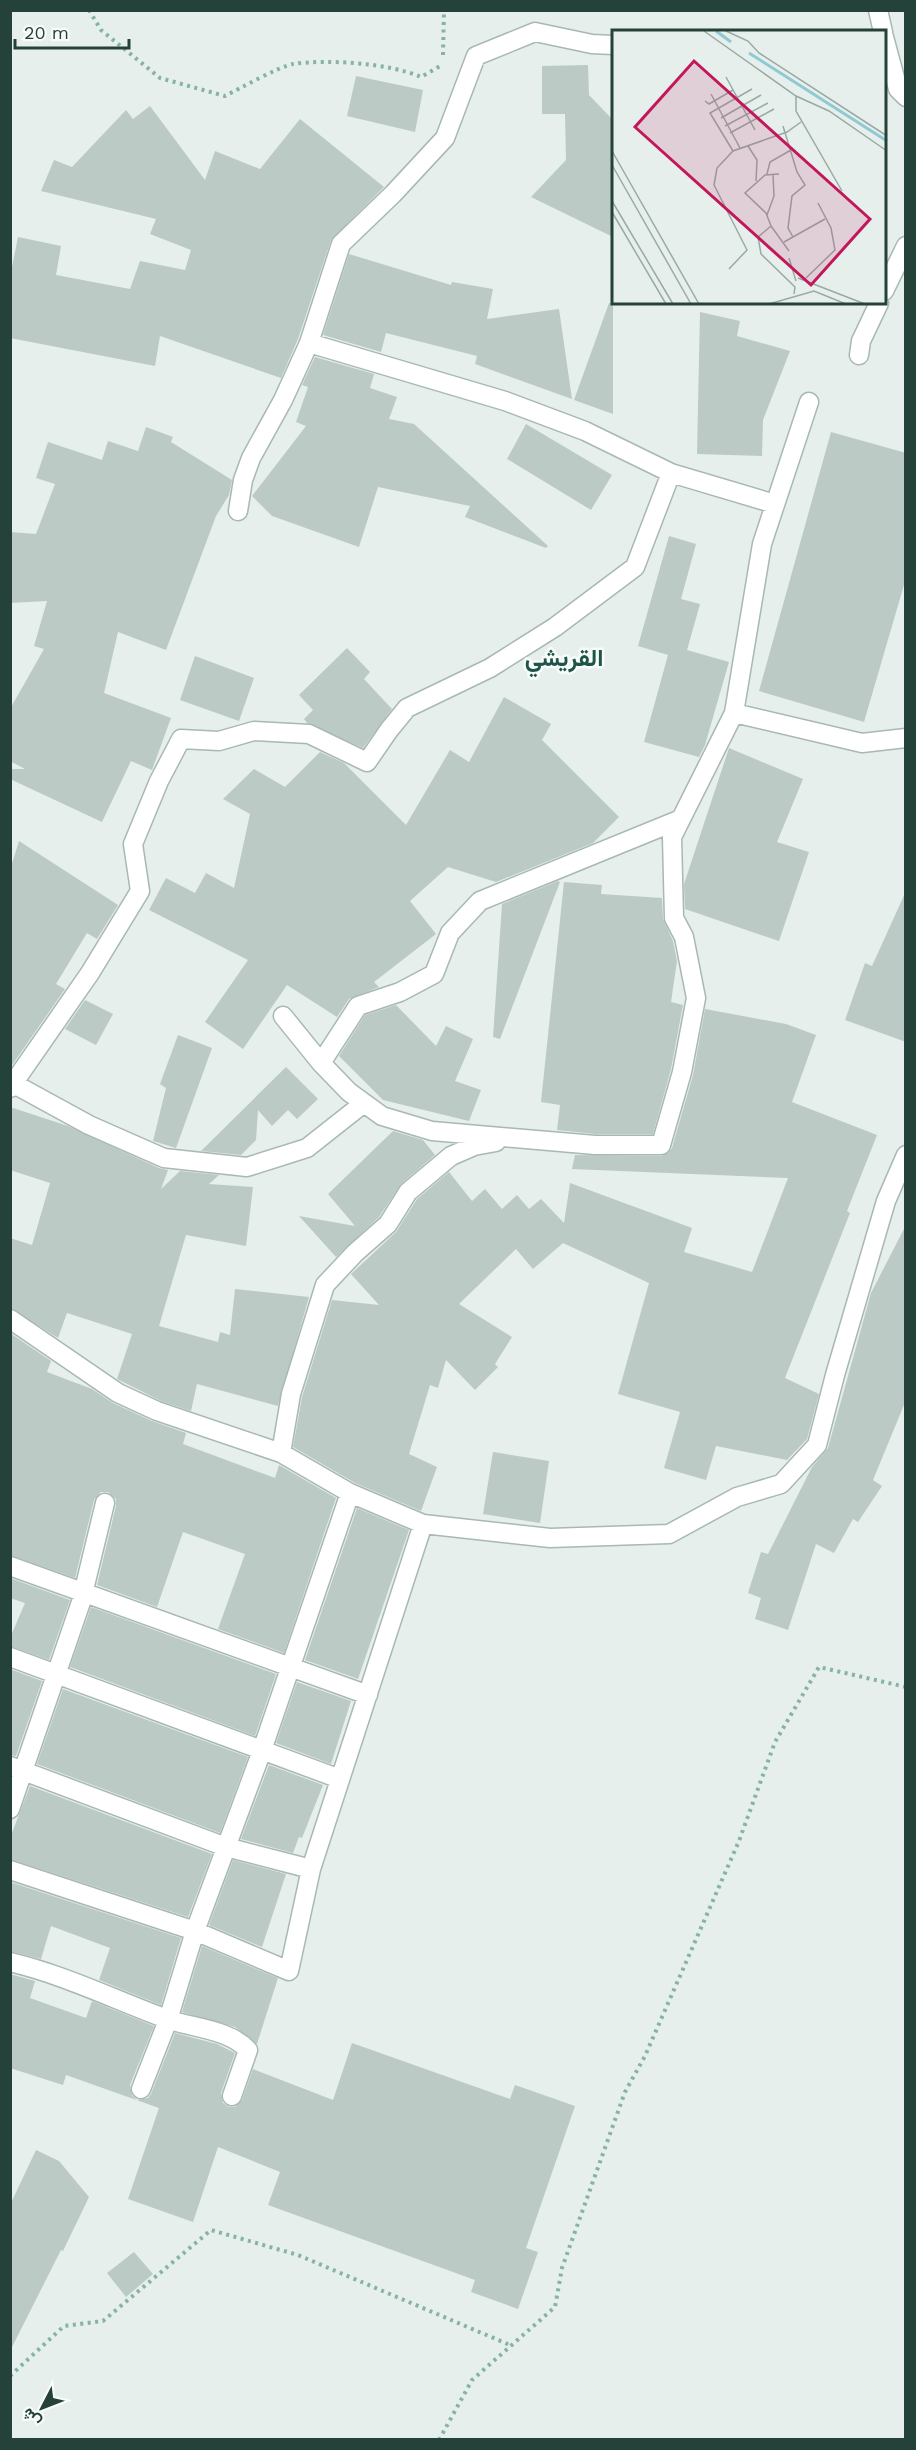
<svg xmlns="http://www.w3.org/2000/svg" width="916" height="2450" viewBox="0 0 916 2450" font-family="'Work Sans',Vazirmatn,sans-serif">
<style>
.building{fill:#bbcac4}
.lines{fill:none;stroke-linecap:round;stroke-linejoin:round}
.minor-casing{stroke:#a8b8b2;stroke-width:21}
.path{stroke:#86b3a5;stroke-width:4;stroke-dasharray:3 4.5;stroke-linecap:butt}
.minor{stroke:#fff;stroke-width:18}
.labels{text-anchor:middle;dominant-baseline:central;stroke-width:5;stroke-linejoin:round;paint-order:stroke}
.quarter-label{font-size:24px;font-weight:bold;fill:#1f5548;stroke:#f7fbf9}
.inset-river{fill:none;stroke:#8ec9d4;stroke-width:3}
.inset-road{fill:none;stroke:#98aaa4;stroke-width:1.5}
.view{fill:#c2185b;fill-opacity:0.15;stroke:#c2185b;stroke-width:3}
.inset-edge{fill:none;stroke:#24423a;stroke-width:3}
</style>
<rect width="100%" height="100%" fill="#e6efeb"/>
<path class="building" d="M588 65 589 95 613 120V237L531 197 566 160 565 114H542V66Z
M356 76 423 90 415 132 347 116Z
M150 106 205 180 215 151 260 169 300 119 384 187 331 240 298 339 281 378 160 336 155 366 10 338V277L18 237 61 246 56 275 130 289 140 261 185 270 191 250 150 234 156 219 41 191 54 160 72 167 126 110 133 119Z
M349 254 451 285 452 282 493 289 487 319 559 309 572 399 475 364 477 356 386 333 381 352 323 335Z
M609 303H613V414L574 400Z
M700 312 740 321 737 336 790 351 763 420 762 456 697 454Z
M315 357 374 374 370 388 397 397 389 419 414 424 548 546 546 548 465 517 470 506 378 487 359 547 272 516 252 496 306 426 296 422 308 387 302 385Z
M526 424 612 475 591 510 507 459Z
M146 427 173 437 171 442 232 480 229 495 216 516 166 650 118 632 104 693 171 718 152 770 131 761 102 822 10 779V769H25L10 761V709L44 649 34 646 47 601 10 603V532L36 534 55 484 36 478 48 442 102 460 108 441 138 451Z
M831 432 906 453V578L864 722 759 691Z
M669 536 696 544 681 599 700 604 687 650 729 662 705 745 699 757 644 742 668 655 638 646Z
M347 648 370 672 364 679 392 709 363 748 307 723 304 719 313 710 299 695Z
M195 656 254 678 239 721 180 700Z
M504 697 551 724 542 740 619 817 593 843 496 882 448 867 410 901 436 934 374 982 379 987 349 999 337 1017 287 985 243 1049 205 1022 248 960 149 910 166 878 195 893 206 873 234 888 250 814 223 799 254 769 285 787 320 752 344 763 406 825 450 750 469 762Z
M729 748 803 779 777 842 809 852 779 941 685 909 684 884Z
M19 841 118 905 97 939 87 933 56 984 65 989 10 1068V870Z
M558 881 560 882 500 1039 493 1037 502 904Z
M564 882 602 885 601 894 662 898 663 919 673 941 677 961 671 1002 683 1005 671 1069 653 1134H595L557 1130 560 1105 541 1102Z
M906 891V1042L845 1020 865 963 872 966Z
M85 1000 113 1014 96 1045 65 1029Z
M396 1005 436 1046 446 1026 473 1039 455 1081 481 1090 469 1121 383 1100 339 1056 365 1015Z
M705 1009 786 1024 816 1035 792 1102 877 1135 847 1211 850 1213 785 1378 819 1394 807 1439 787 1460 716 1446 706 1480 664 1468 680 1412 618 1394 649 1283 563 1243 533 1269 516 1249 459 1304 512 1337 495 1364 498 1367 475 1390 446 1360 438 1388 430 1385 409 1454 437 1467 421 1511 355 1483 293 1447 302 1397 332 1300 379 1305 351 1274 396 1232 417 1199 449 1172 472 1201 485 1189 502 1209 517 1195 529 1209 541 1199 564 1223 570 1183 692 1228 684 1252 752 1272 788 1178 572 1169 575 1155 661 1156 668 1153 672 1148 693 1075Z
M178 1035 212 1048 176 1148 153 1141 166 1088 160 1084Z
M286 1067 318 1099 297 1119 288 1110 272 1126 258 1110 256 1140 241 1155 201 1151Z
M10 1107 68 1126 159 1168 168 1170 161 1189 180 1171 219 1175 209 1184 253 1187 246 1246 186 1235 159 1326 218 1342 220 1332 230 1335 235 1289 309 1297 278 1406 197 1384 191 1411 161 1401 117 1379 132 1334 67 1313 58 1338 10 1308V1238L32 1245 50 1183 10 1170Z
M393 1131 423 1140 435 1155 401 1184 379 1217 336 1257 299 1216 355 1226 328 1194Z
M906 1225V1400L873 1480 882 1486 858 1522 853 1519 834 1553 816 1544 788 1630 755 1619 761 1598 748 1593 761 1552 768 1554 812 1467 828 1448 871 1293Z
M10 1333 51 1361 47 1372 92 1389 113 1403 152 1421 186 1433 183 1444 275 1478 279 1465 336 1498 284 1653 218 1629 245 1554 183 1532 157 1607 97 1585 116 1506V1499L108 1492H101L94 1500 75 1578 10 1555Z
M493 1452 549 1461 540 1523 483 1514Z
M357 1508 409 1530 358 1679 305 1660Z
M10 1578 70 1600 49 1660 10 1646V1638L25 1603 10 1598Z
M91 1607 276 1674 255 1736 70 1667Z
M10 1669 42 1681 16 1756 10 1755Z
M297 1682 351 1701 331 1764 276 1743Z
M63 1689 248 1757 220 1833 37 1764Z
M269 1765 323 1785 302 1838 299 1837 293 1853 241 1839Z
M30 1786 212 1854 188 1917 10 1859V1838Z
M233 1860 286 1874 262 1947 209 1925Z
M10 1882 181 1938 161 2005 99 1980 110 1948 51 1926 41 1959 10 1951Z
M202 1946 278 1978 257 2044 235 2027 182 2012Z
M10 1974 35 1981 30 1998 86 2018 92 2001 154 2026 130 2085 132 2096 137 2100 148 2098 151 2094 175 2033 217 2044 235 2053 221 2093 223 2103 229 2107H235L242 2100 253 2069 333 2100 352 2043 510 2099 515 2085 575 2106 526 2248 538 2252 518 2309 471 2292 475 2280 268 2205 280 2172 218 2147 193 2222 128 2199 159 2108 66 2075 63 2085 10 2068Z
M36 2150 59 2161 89 2197 63 2251 61 2250 10 2351V2205Z
M134 2252 153 2274 126 2297 107 2273Z"/>
<g class="lines">
<defs>
<path id="minor" d="M878 10 883 32
M884 37 898 89 906 97
M884 291 906 246
M309 343 505 401 585 431 671 473 775 504
M859 355 861 341 879 303
M238 511 243 480 251 458 283 400 309 343 341 244 393 194 445 138 476 56 535 32 592 44 613 45
M734 713 762 544 809 402
M283 1016 321 1063 349 1092 382 1116 432 1131 595 1145H661L682 1072 696 998 684 937 674 918 672 837 734 713 862 743 906 738
M321 1063 358 1006 400 992 434 974 450 933 480 901 681 819
M14 1084 89 1125 164 1158 247 1167 307 1148 364 1103
M10 1088 90 973 140 891 133 844 159 781 181 739 219 741 254 731 309 734 367 762 389 730 407 708 490 668 555 627 635 567 671 473
M10 1319 118 1393 157 1411 281 1453 350 1493 423 1524 550 1538 669 1534 737 1497 781 1484 817 1445 835 1375 886 1201 906 1155
M281 1453 291 1394 325 1285 355 1253 388 1224 408 1192 451 1156 474 1146 496 1142
M10 1566 368 1695
M10 1657 340 1779
M10 1766 226 1847 311 1869
M10 1809 81 1602 105 1503
M10 1870 195 1931 289 1971 311 1869 423 1524
M10 1962C65 1975 115 2000 167 2019 192 2028 229 2029 248 2050L232 2096
M141 2089 168 2020 195 1931 260 1756 350 1493"/>
</defs>
<use href="#minor" class="minor-casing"/>
<path class="path" d="M89 10 101 30 160 78 225 96C241 88 278 67 293 64 328 59 389 63 421 77L442 65
M443 55 444 10
M10 2376 64 2326 103 2321 211 2230 298 2255 510 2345
M439 2440 472 2380 555 2307 562 2268 625 2092 645 2056 739 1841 775 1742 819 1667 906 1687"/>
<use href="#minor" class="minor"/>
</g>
<g class="labels">
<g class="quarter-label">
<text x="564" y="658">القريشي</text>
</g>
</g>
<g transform="translate(612 30)">
<rect width="274" height="274" fill="#e6efeb"/>
<path class="inset-river" d="M104 1 119 12M137 23 275 111"/>
<path class="inset-road" d="M92 1 184 66 217 81 275 121M114 1 136 11 147 23 275 106M114 47 143 100M99 64 128 118M184 66V81L230 161M93 71 97 74 121 60M109 88 149 65M113 96 156 73M171 96 185 142 193 155 180 166 176 198 181 207M118 103 162 79M136 116 145 130 144 151M0 121 87 274M121 121 98 83 140 59M0 135 79 274M155 144 158 132 179 120M167 144 153 145 133 163 154 183 159 196 146 207 149 224 183 257 182 264M0 171 61 274M0 182 54 274M155 185 162 166 161 144M159 196 177 221M172 212 213 189M177 228 184 251M117 239 135 220 102 155 105 138 121 121 175 102 189 92M186 248 253 274M194 248 223 220 219 198 206 173M157 274 202 261 234 274"/>
<path class="view" d="M82 31 258 189 199 255 23 97Z"/>
<rect width="274" height="274" class="inset-edge"/>
</g>
<rect width="916" height="2450" fill="none" stroke="#24423a" stroke-width="24"/>
<g transform="translate(42 2408) rotate(228)" stroke="#f7fbf9" stroke-width="4.5" paint-order="stroke">
<path d="M0-4.5L10 22L0 15L-10 22Z" fill="#24423a"/>
<text y="-9" font-size="16" font-weight="bold" text-anchor="middle" fill="#24423a">ش</text>
</g>
<path d="M15 39v9h114v-9" fill="none" stroke="#24423a" stroke-width="3"/>
<text x="24" y="39" font-size="18" fill="#24423a" stroke="#f7fbf9" stroke-width="4.5" paint-order="stroke">20 m</text>
</svg>
